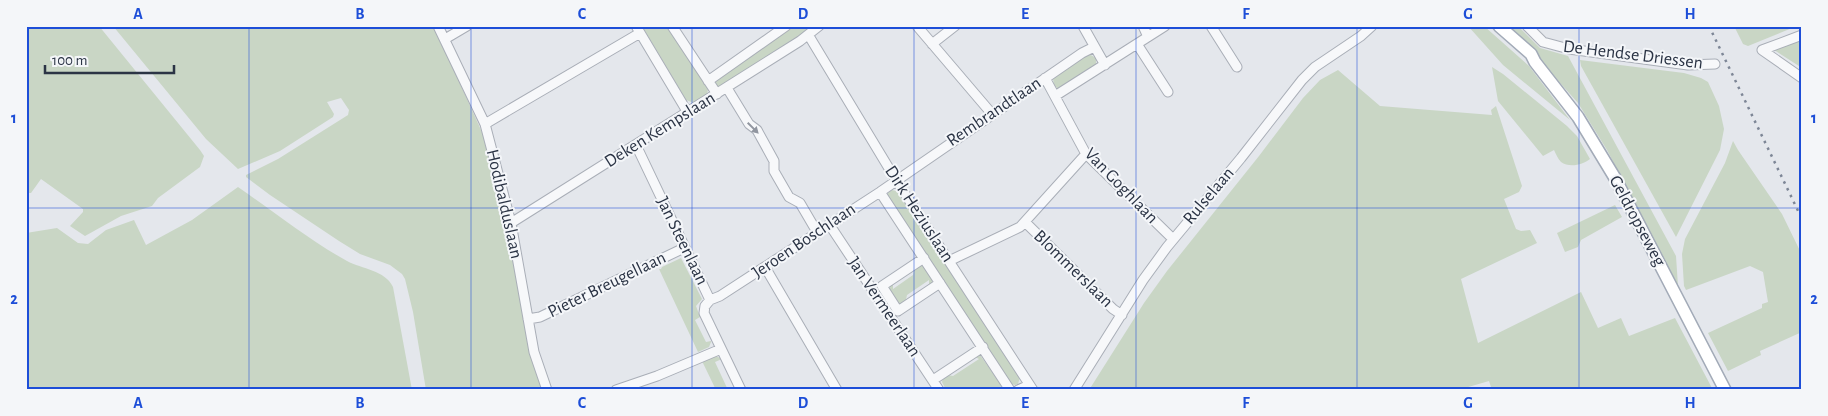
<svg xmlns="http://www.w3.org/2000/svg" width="1828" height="416" viewBox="0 0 1828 416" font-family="'Alegreya Sans',sans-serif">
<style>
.green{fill:#c9d6c5}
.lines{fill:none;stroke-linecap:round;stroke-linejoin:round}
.minor-casing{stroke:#a9aeb7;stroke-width:11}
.major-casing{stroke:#a3abb8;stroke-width:14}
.minor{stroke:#f7f8fa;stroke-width:9}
.major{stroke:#fff;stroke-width:11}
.rail{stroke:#7d8696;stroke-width:2.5;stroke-dasharray:2.5 5;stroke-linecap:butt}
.oneway{fill:#9196a0}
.grid{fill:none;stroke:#1d4ed8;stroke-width:1;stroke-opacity:0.55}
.labels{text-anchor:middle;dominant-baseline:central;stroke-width:4;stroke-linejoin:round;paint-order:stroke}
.street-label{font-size:18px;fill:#2b3445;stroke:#f4f6f9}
.neatline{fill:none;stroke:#1d4ed8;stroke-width:2}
.grid-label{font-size:16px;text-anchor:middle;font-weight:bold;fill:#1d4ed8}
</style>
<rect width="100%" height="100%" fill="#e4e7ec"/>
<path class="green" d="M26 26H99L200 150 204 156 200 167 158 198 152 206 121 216 85 236 70 226 83 212V209L41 179 31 193H26Z
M113 26H434L481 130 489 151 505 223 510 227 543 390H426L413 312 405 279 402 274 390 265 360 254 339 241 270 195 246 177V175L278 159 348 115 349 110 341 98 327 102 334 114 333 117 280 151 238 169 206 139Z
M642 26H669L708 89 707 95 694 103 686 100Z
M791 26H813L799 37 719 88 714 85V81Z
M1468 26H1484L1529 66 1570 120 1503 65Z
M1506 26H1518L1540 48 1568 56 1676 256 1678 286 1607 150 1578 103 1519 37Z
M1734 26H1797L1748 46 1743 44Z
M1802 34V68L1771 48Z
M1089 54 1096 58V66L1059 89 1054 86 1053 78 1083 57Z
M1580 60 1684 73 1701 78 1708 82 1719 106 1724 129 1720 150 1676 237 1581 66Z
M1492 67 1503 74 1567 126 1577 136 1590 159C1583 165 1569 168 1561 162 1558 159 1556 154 1554 150L1543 156 1498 101Z
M1338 70 1380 106 1492 115 1491 110 1496 106 1522 186 1519 192 1504 199 1516 229 1521 231 1530 230 1537 243 1461 279 1478 343 1581 292 1598 328 1621 318 1629 336 1675 318 1713 390H1492L1489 381 1458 390H1089L1144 303 1167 271 1259 156 1303 98 1320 80Z
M1733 141 1738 150 1782 214 1802 255V332L1760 351 1761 355 1728 371 1708 333 1762 308V304L1768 302 1763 272 1750 266 1686 290 1684 286 1682 254 1685 239 1725 163Z
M238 187C273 211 309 240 347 261 362 269 385 270 393 287L412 390H26V233L57 228 78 243 88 244 106 230 134 220 146 245 192 220Z
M892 190 900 192 1020 377 1018 384 1015 385 1011 384 887 197 888 193Z
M1615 205 1622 217 1581 240 1578 247 1565 252 1557 233Z
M681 258 702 299 696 306 700 317 695 320 706 342 711 341V342L709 347 698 352 659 269H661L662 267Z
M920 265H923L933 278 932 285 929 287V280L907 295 905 304H896L888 289 893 282V289L913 275 915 266Z
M980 355 1000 383 1001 386 1000 390H946L942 382 943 378 948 375 953 376 979 359 975 357Z
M716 356 722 359 715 362 728 390H716L702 361Z"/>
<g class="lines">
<defs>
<path id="minor" d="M438 26 485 124 511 223 534 352 547 390
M636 26 688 113
M672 26 717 94
M917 26 992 114
M1083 26 1105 65
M1143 26 1148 37
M1211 26 1237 67
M1527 26 1543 42 1569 49 1688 65 1715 64
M809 36 896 180 1033 390
M445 39 467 26
M932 44 955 26
M1137 44 1168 92
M1762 50 1802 78
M1762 50 1802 35
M1045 78 1086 154 1173 239
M708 81 786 26
M727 88 749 124 757 130 774 161V171L789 197 800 203 817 232
M1055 96 1165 26
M485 124 640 33
M636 145 710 300 705 306 704 313 741 390
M880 192 1010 390
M1025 222 1113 309 1122 315
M511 223 800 41 819 26
M829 224 939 390
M924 258 882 286 898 311 940 283
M949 261 1020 227 1086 154
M765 267 837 390
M710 300 720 296 880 192 1082 53 1094 47
M528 319 540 317 684 248
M933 380 983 347
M616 390 657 376 721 349
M1018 390 1029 385
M1074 390 1143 280 1167 247 1241 158 1302 80 1315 67 1361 36 1372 26"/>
<path id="major" d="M1499 26 1531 54 1535 62 1578 117 1615 178 1725 390"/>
</defs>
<use href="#minor" class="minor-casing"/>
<use href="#major" class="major-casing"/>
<use href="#minor" class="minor"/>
<use href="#major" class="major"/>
<path class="rail" d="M1709 26 1802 219"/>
</g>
<defs><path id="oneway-solid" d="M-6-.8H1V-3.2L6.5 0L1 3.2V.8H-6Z" transform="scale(1.25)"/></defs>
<use class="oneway" href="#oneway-solid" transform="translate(753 128) rotate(45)"/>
<path class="grid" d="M249 26V390M471 26V390M692 26V390M914 26V390M1136 26V390M1357 26V390M1579 26V390M26 208H1802"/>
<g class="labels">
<g class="street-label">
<text transform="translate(1633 55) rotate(7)">De Hendse Driessen</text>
<text transform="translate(994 112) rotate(-34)">Rembrandtlaan</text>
<text transform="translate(660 130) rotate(-32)">Deken Kempslaan</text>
<text transform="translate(1121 186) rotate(46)">Van Goghlaan</text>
<text transform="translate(1209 196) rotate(-50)">Rulselaan</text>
<text transform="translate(504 204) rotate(77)">Hodibalduslaan</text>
<text transform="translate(919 214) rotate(57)">Dirk Heziuslaan</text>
<text transform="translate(1637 221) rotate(62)">Geldropseweg</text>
<text transform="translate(682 241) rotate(64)">Jan Steenlaan</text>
<text transform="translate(804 241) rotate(-34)">Jeroen Boschlaan</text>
<text transform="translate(1073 269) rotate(44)">Blommerslaan</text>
<text transform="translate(607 285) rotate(-26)">Pieter Breugellaan</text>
<text transform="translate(884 307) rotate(56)">Jan Vermeerlaan</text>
</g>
</g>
<rect width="1828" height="416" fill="none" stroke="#f4f6f9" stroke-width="55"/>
<path d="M45 65v8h129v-8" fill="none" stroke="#2b3445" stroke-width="2.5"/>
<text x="52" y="65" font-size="15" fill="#2b3445" stroke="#f4f6f9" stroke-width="4" paint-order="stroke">100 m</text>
<rect x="28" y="28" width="1772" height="360" class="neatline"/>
<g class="grid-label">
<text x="138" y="19">A</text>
<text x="360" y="19">B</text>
<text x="582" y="19">C</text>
<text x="803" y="19">D</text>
<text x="1025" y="19">E</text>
<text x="1246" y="19">F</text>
<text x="1468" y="19">G</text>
<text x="1690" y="19">H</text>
<text x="14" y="123">1</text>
<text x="1814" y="123">1</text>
<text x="14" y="304">2</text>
<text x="1814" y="304">2</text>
<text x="138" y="408">A</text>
<text x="360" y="408">B</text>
<text x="582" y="408">C</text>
<text x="803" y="408">D</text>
<text x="1025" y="408">E</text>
<text x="1246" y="408">F</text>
<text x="1468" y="408">G</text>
<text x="1690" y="408">H</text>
</g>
</svg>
